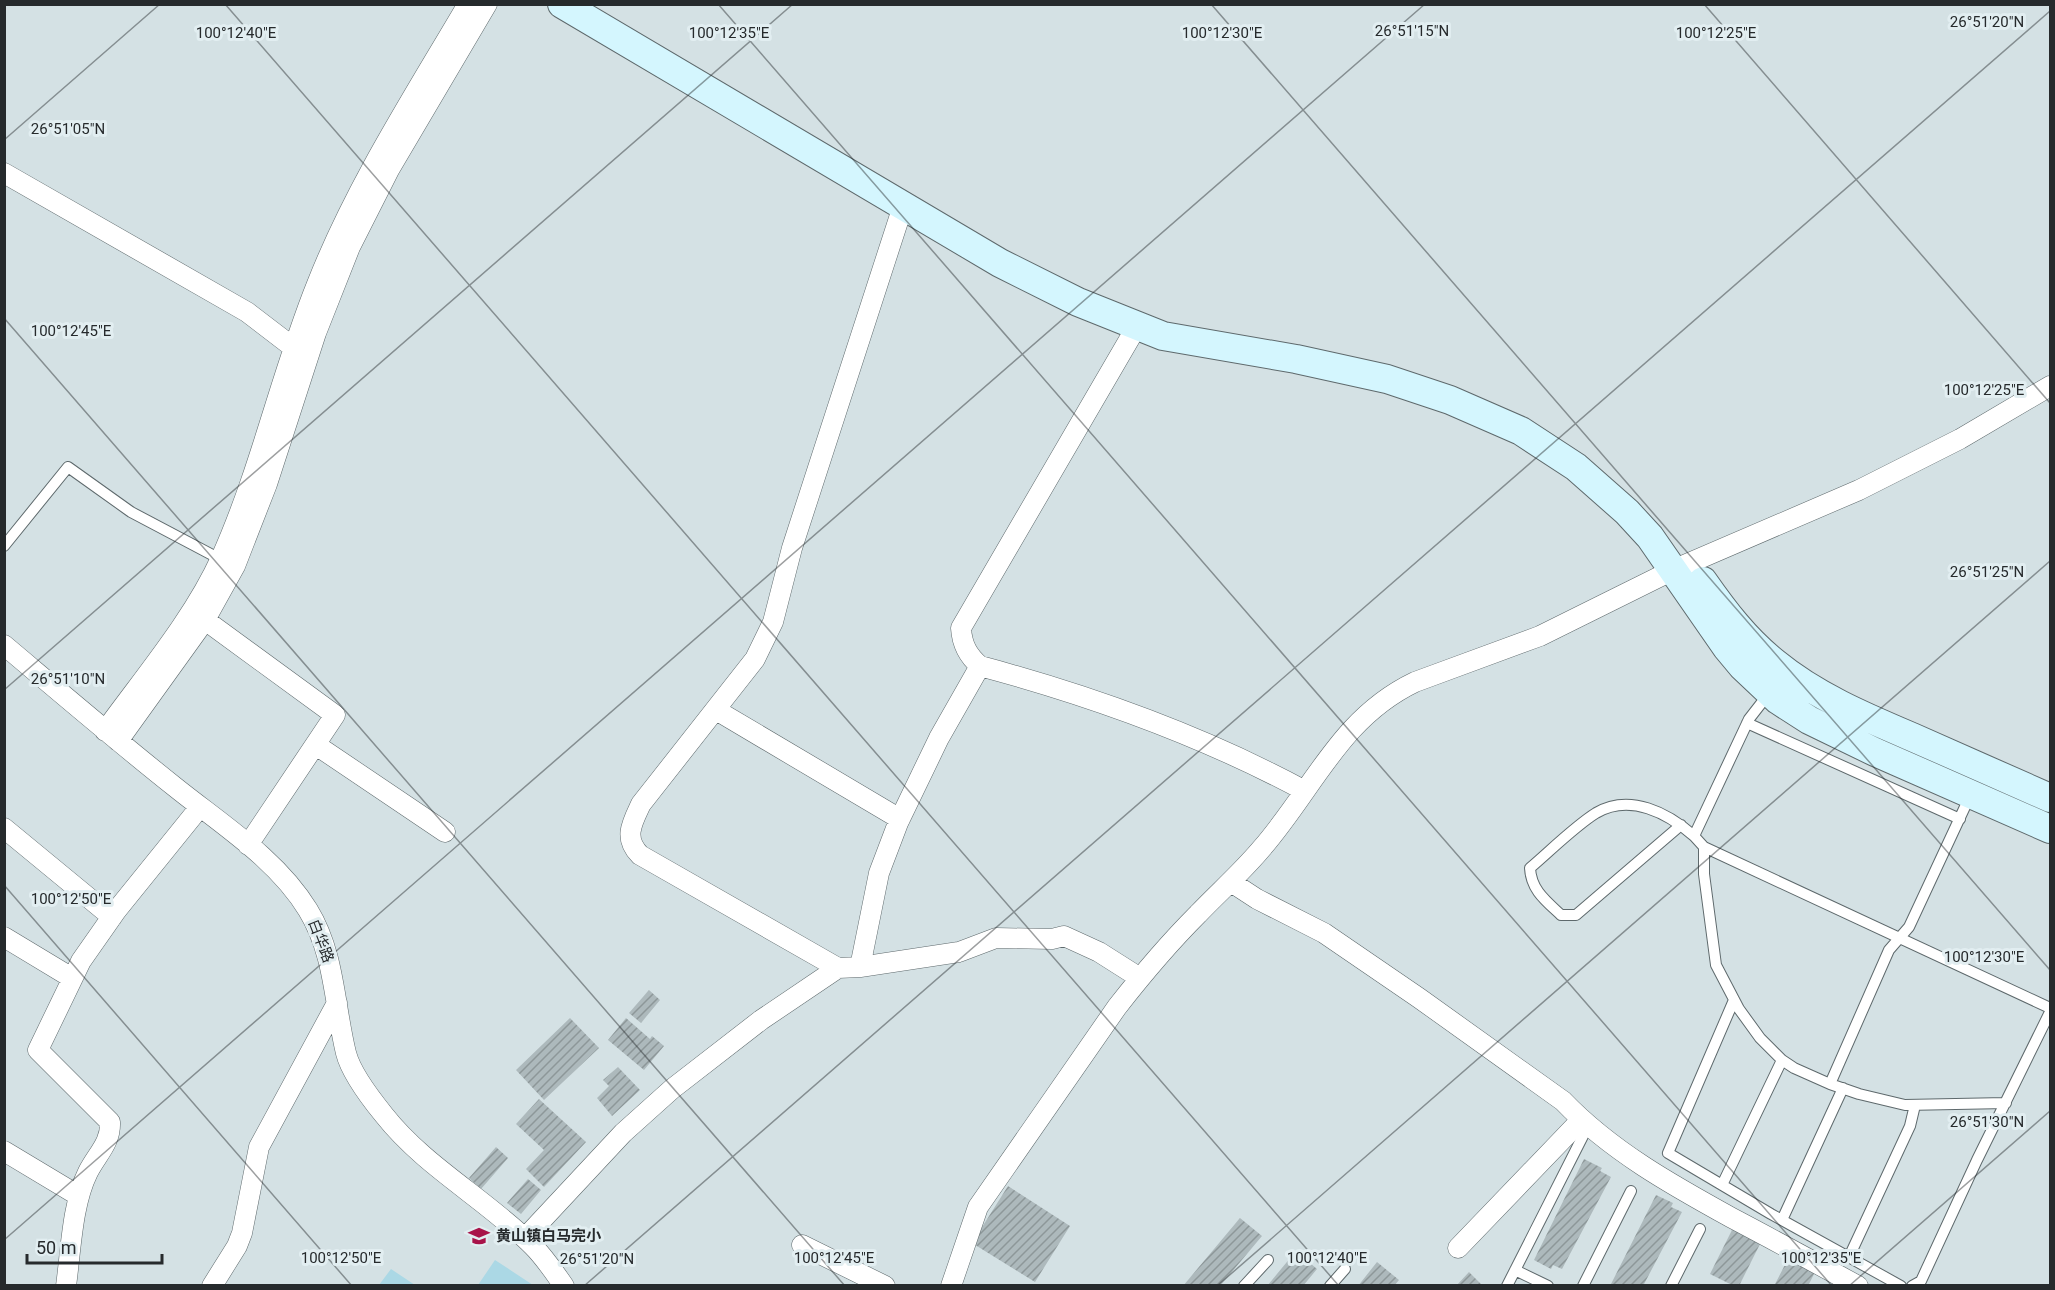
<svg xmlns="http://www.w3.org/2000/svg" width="2055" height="1290" viewBox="0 0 2055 1290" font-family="Roboto,'Noto Sans SC',sans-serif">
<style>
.green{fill:#abd8e5}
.building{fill:url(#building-hatch)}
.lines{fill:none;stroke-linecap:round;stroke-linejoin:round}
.lane-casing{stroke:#5e696c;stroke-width:12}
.street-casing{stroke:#5e696c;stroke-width:21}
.secondary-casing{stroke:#5e696c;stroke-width:30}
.lane{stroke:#fff;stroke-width:10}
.street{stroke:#fff;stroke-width:20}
.secondary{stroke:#d4f6fe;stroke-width:28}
.ticks{fill:none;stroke:#262a2c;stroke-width:1.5;stroke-opacity:0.45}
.labels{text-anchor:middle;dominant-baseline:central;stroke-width:6;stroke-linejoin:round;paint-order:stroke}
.street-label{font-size:15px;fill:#262a2c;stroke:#e2eef1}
.poi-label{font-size:15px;font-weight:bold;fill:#262a2c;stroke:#e2eef1;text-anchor:start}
.ticks-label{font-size:15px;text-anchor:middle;fill:#262a2c;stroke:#e2eef1;stroke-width:6;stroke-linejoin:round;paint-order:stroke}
</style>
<defs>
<pattern id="building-hatch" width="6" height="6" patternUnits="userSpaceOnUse" patternTransform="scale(1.5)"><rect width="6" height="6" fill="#adb9bc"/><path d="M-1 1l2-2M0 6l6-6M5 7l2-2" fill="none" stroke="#8d9799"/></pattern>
</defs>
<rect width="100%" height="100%" fill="#d4e1e4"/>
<path class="green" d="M495 1260 533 1285H478Z
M391 1269 415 1285H379Z"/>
<path class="building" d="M649 990 660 1000 641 1023 629 1013Z
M570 1018 599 1048 544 1100 516 1070Z
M626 1018 650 1039 652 1036 664 1046 644 1070 608 1040Z
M618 1067 640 1090 612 1116 597 1098 609 1086 603 1080Z
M539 1099 586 1142 544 1187 526 1169 544 1150 516 1124Z
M496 1147 508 1158 481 1189 469 1178Z
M1584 1159 1602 1168 1600 1171 1611 1177 1562 1269 1553 1265 1551 1269 1534 1260Z
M528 1179 541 1190 521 1214 507 1203Z
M1008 1186 1070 1226 1035 1282 972 1243Z
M1656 1195 1673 1203 1671 1207 1682 1212 1643 1286H1610Z
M1240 1218 1262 1236 1220 1286H1183Z
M1733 1228 1761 1242 1739 1286H1734L1710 1274Z
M1296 1251 1317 1269 1303 1286H1267Z
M1788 1259 1815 1272 1808 1286H1774Z
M1377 1262 1399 1280 1394 1286H1358Z
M1469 1272 1483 1286H1456Z"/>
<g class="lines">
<defs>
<path id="lane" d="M4 546 68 467 131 512 220 559
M1770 692 1749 719 1694 836 1704 847 2050 1008
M1747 723 1960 819
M1681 825 1576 915H1561C1546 901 1531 890 1530 868 1549 852 1575 826 1596 813 1630 793 1668 813 1694 836
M1704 847V874L1716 965 1739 1009 1760 1038 1782 1060 1794 1068 1830 1084 1859 1094 1905 1105 2006 1103
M1734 1000 1668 1153 1771 1214 1901 1286
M1830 1084 1889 950 1909 927 1970 796
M1722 1185 1782 1060
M1782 1220 1843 1088
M1849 1257 1910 1126 1915 1105
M1515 1270 1548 1286
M1244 1286 1268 1260
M1330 1286 1345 1269
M1507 1286 1588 1126
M1583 1286 1631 1191
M1671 1286 1700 1229
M1912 1286 1921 1281 1977 1160 2050 1012"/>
<path id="street" d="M4 173 247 312 294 348
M1137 326 961 628C962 645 968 656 980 666 1092 696 1203 736 1305 791
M205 620 335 715 248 845
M4 645C61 693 117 741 175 787 221 824 277 859 308 910 335 954 334 1004 346 1053 351 1073 371 1099 384 1115 425 1167 486 1199 533 1246 545 1258 554 1272 564 1286
M716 710 900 819
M105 731C144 677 194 618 221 558 261 469 281 373 317 284 356 185 414 96 468 4
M118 741 205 620 235 566 267 484 316 333 350 247 389 170 487 4
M316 745 445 832
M4 828 112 917
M1231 882 1257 899 1324 933 1419 998 1563 1101C1611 1151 1672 1185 1732 1218 1774 1240 1816 1263 1858 1286
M4 937 72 978
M860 967 879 873 898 823 939 738 980 666
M838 968 640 855C623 838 632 823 641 804L755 659 773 622 792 548 903 206
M4 1151 79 1196
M525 1238 623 1133 672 1089 761 1020 838 968 860 967 959 952 996 938 1052 939 1064 936 1099 952 1140 978
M802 1245 885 1286
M1458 1248 1581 1120
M66 1286C71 1250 72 1204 88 1172 97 1154 111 1143 110 1122L38 1050 81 961 116 911 200 807
M212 1286 237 1246 242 1233 259 1147 337 1003
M951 1286 978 1207 1117 1007C1142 975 1169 943 1198 914 1219 892 1242 872 1262 848 1314 788 1340 718 1415 682L1540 636 1673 570 1859 490 1960 439 2050 386"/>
<path id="secondary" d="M562 4 1000 263 1078 302 1163 336 1296 359 1387 379 1450 400 1521 431 1576 467 1627 512 1650 537 1727 648 1742 666 1778 700 1809 720 1875 752 2050 829
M1703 581C1724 611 1745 639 1775 663 1815 696 1865 717 1912 737 1958 757 2004 778 2050 798"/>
</defs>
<use href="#lane" class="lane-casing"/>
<use href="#street" class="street-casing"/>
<use href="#secondary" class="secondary-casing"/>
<use href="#lane" class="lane"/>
<use href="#street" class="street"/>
<use href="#secondary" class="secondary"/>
</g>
<path class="ticks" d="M225 4 1339 1286M718 4 1832 1286M1211 4 2050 970M1704 4 2050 403M4 140 160 4M4 318 845 1286M4 690 793 4M4 885 352 1286M4 1240 1425 4M584 1286 2050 11M1217 1286 2050 561M1849 1286 2050 1111"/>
<defs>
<symbol id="school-bare" viewBox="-9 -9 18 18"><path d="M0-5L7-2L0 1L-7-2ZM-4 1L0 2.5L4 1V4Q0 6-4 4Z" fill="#a81349" stroke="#e2eef1" stroke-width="2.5" paint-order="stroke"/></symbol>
</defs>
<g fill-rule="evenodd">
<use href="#school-bare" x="464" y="1221" width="30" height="30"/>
</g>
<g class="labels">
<g class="street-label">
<text transform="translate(321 941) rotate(69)">白华路</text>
</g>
<g class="poi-label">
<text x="496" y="1236">黄山镇白马完小</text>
</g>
</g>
<g class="ticks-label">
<text x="1987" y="27">26°51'20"N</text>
<text x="1412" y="36">26°51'15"N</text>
<text x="236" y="38">100°12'40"E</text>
<text x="1222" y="38">100°12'30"E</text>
<text x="729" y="38">100°12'35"E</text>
<text x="1716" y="38">100°12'25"E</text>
<text x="68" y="134">26°51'05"N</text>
<text x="71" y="336">100°12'45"E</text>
<text x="1984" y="395">100°12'25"E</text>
<text x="1987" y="577">26°51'25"N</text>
<text x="68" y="684">26°51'10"N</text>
<text x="71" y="904">100°12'50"E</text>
<text x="1984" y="962">100°12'30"E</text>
<text x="1987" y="1127">26°51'30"N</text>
<text x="341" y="1263">100°12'50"E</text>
<text x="834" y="1263">100°12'45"E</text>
<text x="1327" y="1263">100°12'40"E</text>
<text x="1821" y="1263">100°12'35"E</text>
<text x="597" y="1264">26°51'20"N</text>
</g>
<rect width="2055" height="1290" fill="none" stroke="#262a2c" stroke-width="12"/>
<path d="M27 1254v9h135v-9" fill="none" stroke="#262a2c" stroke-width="3"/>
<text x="36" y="1254" font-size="18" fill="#262a2c" stroke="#e2eef1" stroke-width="4.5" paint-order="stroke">50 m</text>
</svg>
